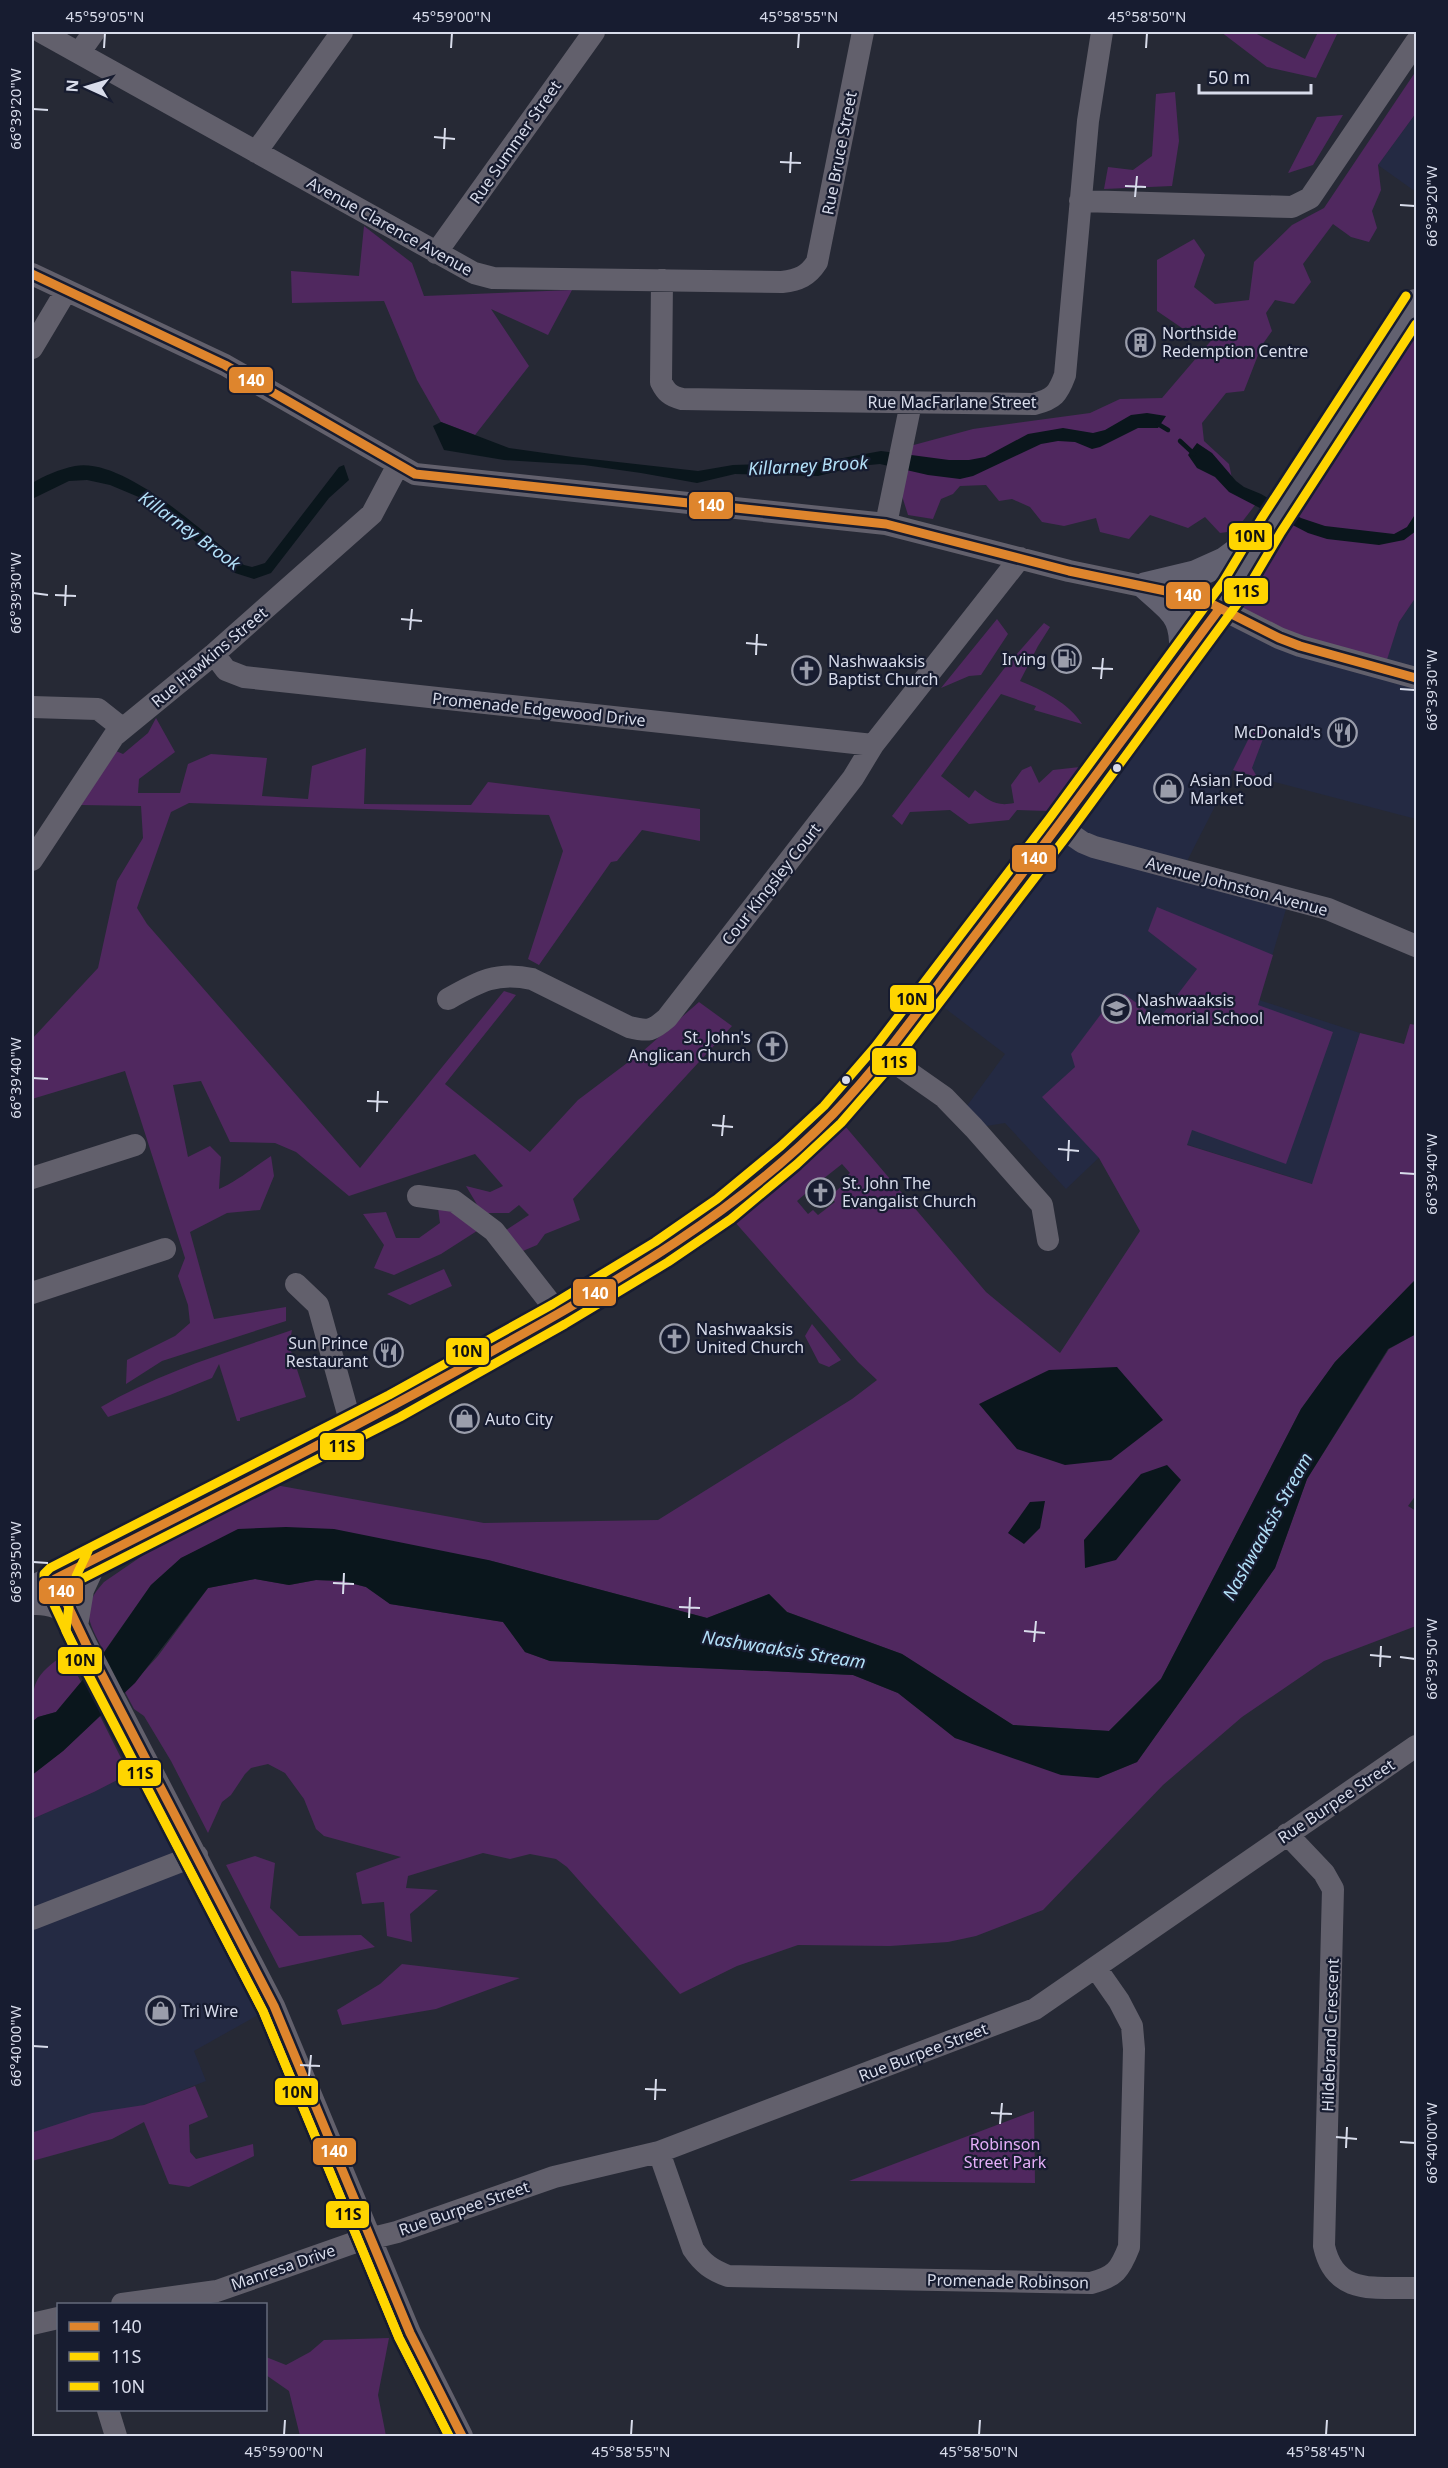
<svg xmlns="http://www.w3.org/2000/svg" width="1448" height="2468" viewBox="0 0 1448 2468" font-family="'Noto Sans',sans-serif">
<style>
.built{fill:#242a43}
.green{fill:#50285f;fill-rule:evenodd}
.water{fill:#0a161c}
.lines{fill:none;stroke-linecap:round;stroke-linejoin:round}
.stream{stroke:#0a161c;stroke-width:4.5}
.minor{stroke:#62606c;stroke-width:22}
.major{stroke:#626170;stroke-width:28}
.bus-1-casing{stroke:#171c30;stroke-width:14}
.bus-2-casing{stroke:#171c30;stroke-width:14}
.bus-3-casing{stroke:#171c30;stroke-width:14}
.bus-1{stroke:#de852d;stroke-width:9}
.bus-2{stroke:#ffd500;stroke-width:9}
.bus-3{stroke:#ffd500;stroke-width:9}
.ticks{fill:none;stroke:#d8dceb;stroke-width:2}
.bus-dot{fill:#d8dceb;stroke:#171c30;stroke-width:2}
.labels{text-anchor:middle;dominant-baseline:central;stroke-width:4.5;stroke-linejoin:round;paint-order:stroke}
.street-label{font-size:16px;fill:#d8dceb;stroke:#171c30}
.poi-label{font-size:16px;fill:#d8dceb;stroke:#171c30;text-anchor:start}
.park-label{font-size:16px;fill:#e5aff9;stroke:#171c30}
.water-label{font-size:18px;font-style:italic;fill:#b2e0f8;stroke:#171c30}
.line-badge{stroke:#171c30;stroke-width:2}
.badge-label{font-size:16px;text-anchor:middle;font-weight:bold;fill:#fff}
.pale-badge-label{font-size:16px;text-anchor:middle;font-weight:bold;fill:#111}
.neatline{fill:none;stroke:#d8dceb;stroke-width:2}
.ticks-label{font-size:15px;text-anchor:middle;fill:#d8dceb}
</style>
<rect width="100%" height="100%" fill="#262935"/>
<path class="built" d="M1416 113V192L1378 165Z
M1416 597V819L1233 771 1182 871 1289 899 1259 1000 1360 1033 1313 1184 1131 1127 1066 1189 1005 1123 974 1128 961 1114 1005 1054 929 996 1220 608 1383 669 1399 622Z
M148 1764 274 2006 194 2051 206 2081 32 2148V1819L94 1792Z"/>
<path class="green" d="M1221 32H1253L1305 59 1318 32H1338L1316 78 1267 67Z
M1416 71V113L1378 165 1381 190 1372 211 1377 228 1369 242 1351 237 1333 224 1303 264 1311 282 1294 304 1275 300 1266 313 1272 331 1262 345 1244 391 1226 393 1202 423 1204 441 1229 464 1234 488 1259 500 1235 531 1220 533 1205 517 1188 528 1150 515 1129 539 1100 532 1096 518 1064 526 1042 522 1030 507 1012 499 999 501 986 485 960 486 953 494 941 499 933 519 908 515 902 496 910 446 973 429 1090 413 1120 399 1162 398 1221 329 1182 328 1157 311V260L1194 239 1205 255 1194 287 1215 304 1249 300 1254 262 1292 225 1324 208Z
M1175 92 1179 141 1172 186 1104 189 1108 167 1133 170 1152 156 1156 94Z
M1343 115 1313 165 1288 173 1317 117Z
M364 226 412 263 424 296 572 290 548 335 491 309 529 366 475 435 441 422 417 380 384 301 292 303 291 271 359 276Z
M1416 303V597L1399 622 1384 669 1220 608Z
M997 619 1008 634 981 675 969 676 941 688Z
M1044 623 1050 627 1038 646 1020 681C1042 690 1069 703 1082 724L1034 710 1036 706 1001 694 941 776 969 798 975 790C988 800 996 807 1014 803L1011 785 1022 770 1031 766 1039 783 1053 770 1080 767 1048 811 1017 810 1009 820 969 824 950 810 910 812 902 825 892 816 1003 670Z
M156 718 175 752 139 779 138 793H180L188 764 211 754 267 758 262 796 308 799 312 766 366 748 364 804 471 805 488 782 700 809V841L642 830 617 861 611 862 539 965 528 959 563 851 549 815 189 803 171 812 137 908 147 924 360 1168 504 991 516 995 445 1084 530 1152 578 1100 643 1051 699 1002 732 1026 573 1199 580 1220 545 1234 537 1245 518 1253 500 1234 529 1215 519 1205 509 1213H482L466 1186 490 1192 503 1186 475 1154 349 1196 296 1152 275 1143 230 1142 201 1081 173 1085 188 1157 210 1146 221 1157 219 1189C238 1181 254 1167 271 1156L274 1176 260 1210 227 1213 190 1232 214 1319 286 1307V1321L162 1361 126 1384 127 1360 175 1336 190 1323 188 1305 178 1276 185 1258 125 1071 32 1099V1039L98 968 117 881 143 838 141 806 81 805 116 751 123 754 148 733Z
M1256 724 1264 725 1266 731 1252 768 1257 777 1233 770Z
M1157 907 1273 955 1258 1005 1333 1032 1286 1164 1192 1130 1187 1145 1312 1184 1360 1033 1404 1044 1410 1024 1416 1025V1279L1335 1362 1301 1409 1161 1679 1109 1731 1013 1725 902 1654 787 1612 769 1594 707 1618 488 1560 209 1545 181 1558 151 1585 104 1652C90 1624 78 1610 104 1582L177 1532 270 1484 484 1523 658 1520 852 1399 877 1380 858 1362 734 1221 809 1161 845 1126 986 1292 1060 1353 1140 1231 1099 1158 1042 1097 1075 1067 1071 1054 1116 994 1121 998 1124 994 1159 1019 1197 969 1148 931ZM842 1164 850 1173 840 1182 843 1185 830 1196 835 1202 818 1215 813 1210 808 1214 797 1201 812 1188 809 1183 814 1179 818 1183Z
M438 1208 456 1209 480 1229 441 1254 394 1275 374 1268 384 1245 363 1214 386 1212 396 1238H419L440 1223Z
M444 1269 452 1286 410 1305 387 1294Z
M812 1324 841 1360 829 1367 819 1363 805 1336Z
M292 1330 289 1345 306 1397 240 1418V1421H237L219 1364 212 1378 170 1395 108 1417 101 1407C160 1372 228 1352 292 1330Z
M1416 1334V1495L1408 1506 1416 1511V1626L1324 1661 1242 1717 1163 1785 1043 1910 976 1936 948 1942 890 1946 798 1945 737 1966 680 1994 567 1867 556 1859 530 1854 510 1859 483 1853 408 1876 406 1888 438 1890 410 1914 412 1942 387 1936 384 1902 362 1904 356 1873 401 1857 324 1836 316 1829 304 1799 285 1773 268 1764 251 1768 245 1774 231 1795 222 1802 208 1833 171 1761 144 1716 134 1709 125 1692 158 1656 208 1588 255 1579 289 1585 316 1580 343 1581 366 1587 390 1604 503 1622 525 1652 550 1661 853 1675 898 1693 955 1738 1098 1778 1137 1762 1275 1568 1307 1479 1389 1349Z
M66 1653 81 1682 56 1712 38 1717 32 1722C32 1682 33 1677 66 1653Z
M100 1716 129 1774 94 1792 32 1819V1775L63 1751Z
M255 1856 275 1863 270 1908 299 1936 361 1935 375 1947 279 1968 226 1865Z
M402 1964 520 1978 436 2009 342 2025 337 2010 380 1984Z
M195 2086 208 2117 189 2125 190 2152 196 2159 253 2144 254 2156 189 2187 169 2184 144 2122 112 2139 32 2161V2129L34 2132 92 2113 144 2105Z
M1034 2111 1035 2183 849 2181Z
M389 2338 378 2395 386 2436H300L289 2391 266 2375V2357L286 2365 310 2352 324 2340Z"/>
<path class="water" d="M1147 413 1166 416 1158 428H1138L1100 447 1092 449 1075 442 1058 441 1041 444 973 476 960 479 928 475 880 464 859 466 818 476 735 474 697 483 641 473 584 465 504 460 444 450 433 426 441 422 509 448 573 457 698 471 733 465 821 462 881 451 949 460H969L985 457 1028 434 1063 428 1093 433 1105 430 1131 415Z
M1197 443 1212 453 1236 481 1244 487 1261 494 1301 518 1325 526 1394 534 1407 527 1416 513V531L1404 540 1379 545 1327 539 1308 533 1229 492 1215 477 1197 468 1188 455Z
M344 465 349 480 329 498 271 573 254 579 235 573 141 498 110 485 87 480 69 481 32 499V483C44 476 60 469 75 466 125 457 206 535 244 565L252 567 265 563 339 467Z
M1416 1279V1334L1388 1349 1307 1479 1275 1568 1137 1762 1098 1778 1061 1775 955 1738 898 1693 853 1675 550 1661 525 1652 503 1622 390 1604 366 1587 343 1581 316 1580 289 1585 255 1579 208 1588 135 1683 63 1751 32 1775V1722L38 1717 56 1712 96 1664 151 1585 181 1558 238 1529 286 1527 334 1529 488 1560 707 1618 769 1594 787 1612 902 1654 1013 1725 1109 1731 1161 1679 1301 1409 1335 1362Z
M1117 1367 1163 1420 1111 1460 1065 1465 1017 1449 979 1404 1049 1370Z
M1167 1465 1181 1480 1116 1560 1085 1568 1084 1540 1141 1474Z
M1045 1501 1040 1528 1024 1544 1008 1533 1030 1502Z"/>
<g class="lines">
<path class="stream" d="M1158 424 1168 430
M1180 441 1194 454"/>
<path class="minor" d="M41 32 474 273 493 278 782 282C799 280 808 276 817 262L863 32
M79 53 94 32
M256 152 342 32
M1080 201 1292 207 1310 198 1416 42
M436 253 594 32
M32 274 225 365 415 474 886 524 1069 571 1200 598 1279 638 1300 646 1416 678
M662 280 661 382C666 392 670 396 682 399L1034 404C1054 399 1058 394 1065 375L1088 121 1102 32
M32 348 66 291
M886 524 911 403
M214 654 226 670 244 677 873 745
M32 707 98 709 122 728
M1059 826 1082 842 1094 847 1328 909 1416 946
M32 860 114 736 214 654 372 514 398 465
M448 999C478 982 497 971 532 979L629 1027C649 1032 652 1031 667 1018L853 778 873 745 1020 558
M884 1055 944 1097 974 1128 1042 1205 1048 1240
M32 1178 135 1145
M418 1196 454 1201 494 1231 559 1314
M296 1284 318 1305 352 1428
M32 1293 165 1249
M55 1579 86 1644 274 2006 410 2333 462 2436
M32 1604C50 1603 63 1608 74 1622
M77 1626 83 1590 99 1556
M1287 1834 1324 1873 1333 1889 1324 2246C1335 2296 1375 2287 1416 2288
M32 1919 197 1855
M659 2152 693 2249C703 2264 712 2270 728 2276L1091 2283C1115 2277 1120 2270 1129 2247L1134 2049 1132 2026 1119 2001 1096 1968
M122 2304 217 2291 353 2243 397 2232 554 2177 659 2152 1035 2009 1416 1746
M32 2324 58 2318
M108 2410 116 2436"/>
<path class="major" d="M1146 586 1196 574 1225 561 1260 535
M1146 586C1177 614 1185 616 1183 660
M32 1590 395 1406 559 1314 662 1252 724 1209 789 1155 833 1114 884 1055 1059 826 1233 589 1271 526 1416 303"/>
<defs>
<path id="bus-1" d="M32 274 225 365 415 474 886 524 1069 571 1200 598 1279 638 1300 646 1416 678
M462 2436 410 2333 274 2006 86 1644 55 1579C205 1503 356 1428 503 1345 620 1280 739 1211 833 1114 885 1060 928 997 973 938 1057 829 1138 718 1220 608"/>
<path id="bus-2" d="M88 1551 71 1587 66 1631 263 2011 399 2338 449 2436
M60 1590 400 1417 565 1324 668 1262 731 1219 797 1164 841 1123 894 1062 1069 833 1243 596 1281 532 1416 324"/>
<path id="bus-3" d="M449 2436 399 2338 263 2011 75 1650 44 1583V1574L50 1568 389 1395 553 1304 655 1242 717 1199 781 1146 824 1106 875 1047 1049 819 1223 582 1261 519 1406 296"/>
</defs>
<use href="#bus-1" class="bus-1-casing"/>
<use href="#bus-2" class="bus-2-casing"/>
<use href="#bus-3" class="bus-3-casing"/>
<use href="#bus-1" class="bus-1"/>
<use href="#bus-2" class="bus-2"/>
<use href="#bus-3" class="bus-3"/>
</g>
<path class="ticks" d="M104 48 105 33M451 48 452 33M798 48 799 33M1146 48 1147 33M33 109 48 110M434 137 455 139M444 149 445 128M780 162 801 163M790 173 791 152M1125 186 1146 187M1135 197 1137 176M1400 205 1415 206M33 593 48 595M55 595 76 596M65 606 66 585M401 619 422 621M410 630 412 609M746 643 767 645M756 655 757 634M1092 668 1113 669M1101 679 1103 658M1400 689 1415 690M33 1078 48 1079M367 1101 388 1102M377 1112 378 1091M712 1125 733 1127M722 1136 724 1115M1058 1149 1079 1151M1068 1161 1069 1140M1400 1173 1415 1174M33 1562 48 1563M333 1583 354 1584M343 1594 344 1573M679 1607 700 1608M689 1618 690 1597M1024 1631 1045 1633M1034 1642 1036 1621M1370 1655 1391 1657M1400 1657 1415 1659M1380 1667 1381 1646M33 2046 48 2047M300 2065 320 2066M309 2076 311 2055M645 2089 666 2090M655 2100 656 2079M991 2113 1012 2114M1000 2124 1002 2103M1336 2137 1357 2139M1400 2142 1415 2143M1346 2148 1347 2127M284 2435 285 2420M631 2435 632 2420M979 2435 980 2420M1326 2435 1327 2420"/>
<defs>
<symbol id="building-ring" viewBox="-11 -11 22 22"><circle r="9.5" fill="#171c30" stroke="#9a9dab" stroke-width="1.5"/><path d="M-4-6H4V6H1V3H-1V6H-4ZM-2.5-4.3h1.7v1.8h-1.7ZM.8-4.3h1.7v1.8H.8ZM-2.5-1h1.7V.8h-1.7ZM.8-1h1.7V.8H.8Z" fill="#9a9dab"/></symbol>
<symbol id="fuel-ring" viewBox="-11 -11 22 22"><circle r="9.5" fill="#171c30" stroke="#9a9dab" stroke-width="1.5"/><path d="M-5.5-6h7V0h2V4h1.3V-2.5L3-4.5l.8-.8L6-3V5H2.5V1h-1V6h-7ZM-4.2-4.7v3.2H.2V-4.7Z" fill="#9a9dab"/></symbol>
<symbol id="church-ring" viewBox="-11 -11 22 22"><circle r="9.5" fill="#171c30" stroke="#9a9dab" stroke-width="1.5"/><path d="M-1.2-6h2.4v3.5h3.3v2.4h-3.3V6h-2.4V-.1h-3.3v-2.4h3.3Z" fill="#9a9dab"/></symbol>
<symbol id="restaurant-ring" viewBox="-11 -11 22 22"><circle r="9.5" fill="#171c30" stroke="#9a9dab" stroke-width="1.5"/><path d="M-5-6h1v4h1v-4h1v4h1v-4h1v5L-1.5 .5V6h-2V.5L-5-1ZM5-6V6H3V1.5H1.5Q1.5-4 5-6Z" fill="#9a9dab"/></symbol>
<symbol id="shop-ring" viewBox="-11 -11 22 22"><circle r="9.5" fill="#171c30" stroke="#9a9dab" stroke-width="1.5"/><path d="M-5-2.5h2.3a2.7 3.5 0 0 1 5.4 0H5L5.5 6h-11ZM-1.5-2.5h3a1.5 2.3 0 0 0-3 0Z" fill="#9a9dab"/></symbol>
<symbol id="school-ring" viewBox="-11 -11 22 22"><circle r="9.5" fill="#171c30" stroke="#9a9dab" stroke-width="1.5"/><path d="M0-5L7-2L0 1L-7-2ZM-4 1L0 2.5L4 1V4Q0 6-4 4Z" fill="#9a9dab"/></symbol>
</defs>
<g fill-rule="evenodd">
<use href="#building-ring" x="1124" y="326" width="33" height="33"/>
<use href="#fuel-ring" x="1050" y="642" width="33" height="33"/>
<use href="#church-ring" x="790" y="654" width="33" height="33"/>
<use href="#restaurant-ring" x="1326" y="716" width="33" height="33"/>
<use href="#shop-ring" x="1152" y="772" width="33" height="33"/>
<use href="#school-ring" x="1100" y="992" width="33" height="33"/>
<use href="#church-ring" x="756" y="1030" width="33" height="33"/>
<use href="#church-ring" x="804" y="1176" width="33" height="33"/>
<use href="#church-ring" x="658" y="1322" width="33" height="33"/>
<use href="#restaurant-ring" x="372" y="1336" width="33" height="33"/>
<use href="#shop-ring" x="448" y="1402" width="33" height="33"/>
<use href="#shop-ring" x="144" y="1994" width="33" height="33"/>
</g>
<g class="bus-dot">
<circle cx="1117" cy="768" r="5"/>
<circle cx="846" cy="1080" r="5"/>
</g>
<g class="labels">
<g class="street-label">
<text transform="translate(515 142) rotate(-55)">Rue Summer Street</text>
<text transform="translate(839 153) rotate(-79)">Rue Bruce Street</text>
<text transform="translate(390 226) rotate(29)">Avenue Clarence Avenue</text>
<text x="952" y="402">Rue MacFarlane Street</text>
<text transform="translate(209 657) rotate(-40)">Rue Hawkins Street</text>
<text transform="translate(539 709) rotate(6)">Promenade Edgewood Drive</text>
<text transform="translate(771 884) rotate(-52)">Cour Kingsley Court</text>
<text transform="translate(1237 886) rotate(15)">Avenue Johnston Avenue</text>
<text transform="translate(1336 1801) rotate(-34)">Rue Burpee Street</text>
<text transform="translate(1330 2035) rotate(-88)">Hildebrand Crescent</text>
<text transform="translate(923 2052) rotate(-21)">Rue Burpee Street</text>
<text transform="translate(464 2208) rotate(-19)">Rue Burpee Street</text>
<text transform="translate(283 2267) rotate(-19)">Manresa Drive</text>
<text transform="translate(1008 2281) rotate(1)">Promenade Robinson</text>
</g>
<g class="poi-label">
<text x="1162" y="333">Northside<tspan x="1162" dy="18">Redemption Centre</tspan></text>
<text x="1046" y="659" text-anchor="end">Irving</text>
<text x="828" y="661">Nashwaaksis<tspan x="828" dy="18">Baptist Church</tspan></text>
<text x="1321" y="732" text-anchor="end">McDonald's</text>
<text x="1190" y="780">Asian Food<tspan x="1190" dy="18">Market</tspan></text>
<text x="1137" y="1000">Nashwaaksis<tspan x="1137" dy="18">Memorial School</tspan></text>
<text x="751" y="1037" text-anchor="end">St. John's<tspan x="751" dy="18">Anglican Church</tspan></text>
<text x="842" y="1183">St. John The<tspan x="842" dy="18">Evangalist Church</tspan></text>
<text x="696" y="1329">Nashwaaksis<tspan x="696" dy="18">United Church</tspan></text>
<text x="368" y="1343" text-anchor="end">Sun Prince<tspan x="368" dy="18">Restaurant</tspan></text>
<text x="485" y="1419">Auto City</text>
<text x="181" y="2011">Tri Wire</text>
</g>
<g class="park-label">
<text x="1005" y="2144">Robinson<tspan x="1005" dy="18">Street Park</tspan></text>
</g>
<g class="water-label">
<text transform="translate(808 465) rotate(-3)">Killarney Brook</text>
<text transform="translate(190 530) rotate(36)">Killarney Brook</text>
<text transform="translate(1267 1526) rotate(-61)">Nashwaaksis Stream</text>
<text transform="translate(784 1649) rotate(9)">Nashwaaksis Stream</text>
</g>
</g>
<g class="line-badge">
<rect x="228" y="366" width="46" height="28" rx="6" fill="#de852d"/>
<rect x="688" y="491" width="46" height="29" rx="6" fill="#de852d"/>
<rect x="1228" y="522" width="45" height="29" rx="6" fill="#ffd500"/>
<rect x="1223" y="577" width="46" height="28" rx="6" fill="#ffd500"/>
<rect x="1165" y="581" width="46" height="29" rx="6" fill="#de852d"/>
<rect x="1011" y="844" width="46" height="29" rx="6" fill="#de852d"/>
<rect x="889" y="984" width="46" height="29" rx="6" fill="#ffd500"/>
<rect x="871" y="1047" width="46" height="29" rx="6" fill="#ffd500"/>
<rect x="572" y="1278" width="45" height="29" rx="6" fill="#de852d"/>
<rect x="445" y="1337" width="45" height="29" rx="6" fill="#ffd500"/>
<rect x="319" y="1432" width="46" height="29" rx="6" fill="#ffd500"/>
<rect x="38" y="1577" width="46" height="28" rx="6" fill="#de852d"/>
<rect x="57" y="1646" width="46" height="29" rx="6" fill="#ffd500"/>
<rect x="117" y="1759" width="45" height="28" rx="6" fill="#ffd500"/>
<rect x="274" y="2077" width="45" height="29" rx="6" fill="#ffd500"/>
<rect x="312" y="2137" width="45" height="29" rx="6" fill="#de852d"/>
<rect x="325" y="2200" width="45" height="29" rx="6" fill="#ffd500"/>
</g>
<g class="badge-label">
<text x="251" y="386">140</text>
<text x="711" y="511">140</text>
<text x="1188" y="601">140</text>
<text x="1034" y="864">140</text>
<text x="595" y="1299">140</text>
<text x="61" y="1597">140</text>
<text x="334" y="2157">140</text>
</g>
<g class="pale-badge-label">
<text x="1250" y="542">10N</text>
<text x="1246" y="597">11S</text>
<text x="912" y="1005">10N</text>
<text x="894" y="1068">11S</text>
<text x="467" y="1357">10N</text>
<text x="342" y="1452">11S</text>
<text x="80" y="1666">10N</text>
<text x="140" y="1779">11S</text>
<text x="297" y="2098">10N</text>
<text x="348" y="2220">11S</text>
</g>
<rect width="1448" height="2468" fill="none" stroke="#171c30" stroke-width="66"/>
<rect x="57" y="2303" width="210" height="108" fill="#171c30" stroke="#64697b" stroke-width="1.5"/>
<rect x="69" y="2322" width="30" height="9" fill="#de852d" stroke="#64697b" stroke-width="1.5"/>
<text x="111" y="2333" font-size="18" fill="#d8dceb">140</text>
<rect x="69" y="2352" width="30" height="9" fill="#ffd500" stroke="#64697b" stroke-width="1.5"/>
<text x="111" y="2363" font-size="18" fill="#d8dceb">11S</text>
<rect x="69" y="2382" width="30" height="9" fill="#ffd500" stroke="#64697b" stroke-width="1.5"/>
<text x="111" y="2393" font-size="18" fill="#d8dceb">10N</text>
<g transform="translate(87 87) rotate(274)" stroke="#171c30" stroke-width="4.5" paint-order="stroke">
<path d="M0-4.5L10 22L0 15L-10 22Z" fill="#d8dceb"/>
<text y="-9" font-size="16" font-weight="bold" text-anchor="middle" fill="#d8dceb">N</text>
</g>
<path d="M1199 84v9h112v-9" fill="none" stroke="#d8dceb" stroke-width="3"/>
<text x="1208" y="84" font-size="18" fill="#d8dceb" stroke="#171c30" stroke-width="4.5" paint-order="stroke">50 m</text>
<rect x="33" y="33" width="1382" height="2402" class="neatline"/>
<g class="ticks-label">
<text x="105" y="22">45°59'05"N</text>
<text x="452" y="22">45°59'00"N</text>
<text x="799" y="22">45°58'55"N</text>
<text x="1147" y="22">45°58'50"N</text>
<text transform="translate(16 109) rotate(-90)" y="5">66°39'20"W</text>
<text transform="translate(1432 206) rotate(-90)" y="5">66°39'20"W</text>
<text transform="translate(16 593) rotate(-90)" y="5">66°39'30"W</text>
<text transform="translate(1432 690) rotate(-90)" y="5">66°39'30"W</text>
<text transform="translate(16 1078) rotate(-90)" y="5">66°39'40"W</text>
<text transform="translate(1432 1174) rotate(-90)" y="5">66°39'40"W</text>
<text transform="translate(16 1562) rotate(-90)" y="5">66°39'50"W</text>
<text transform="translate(1432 1659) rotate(-90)" y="5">66°39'50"W</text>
<text transform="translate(16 2046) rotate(-90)" y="5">66°40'00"W</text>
<text transform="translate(1432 2143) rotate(-90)" y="5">66°40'00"W</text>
<text x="284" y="2457">45°59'00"N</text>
<text x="631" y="2457">45°58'55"N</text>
<text x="979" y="2457">45°58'50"N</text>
<text x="1326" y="2457">45°58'45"N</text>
</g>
</svg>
